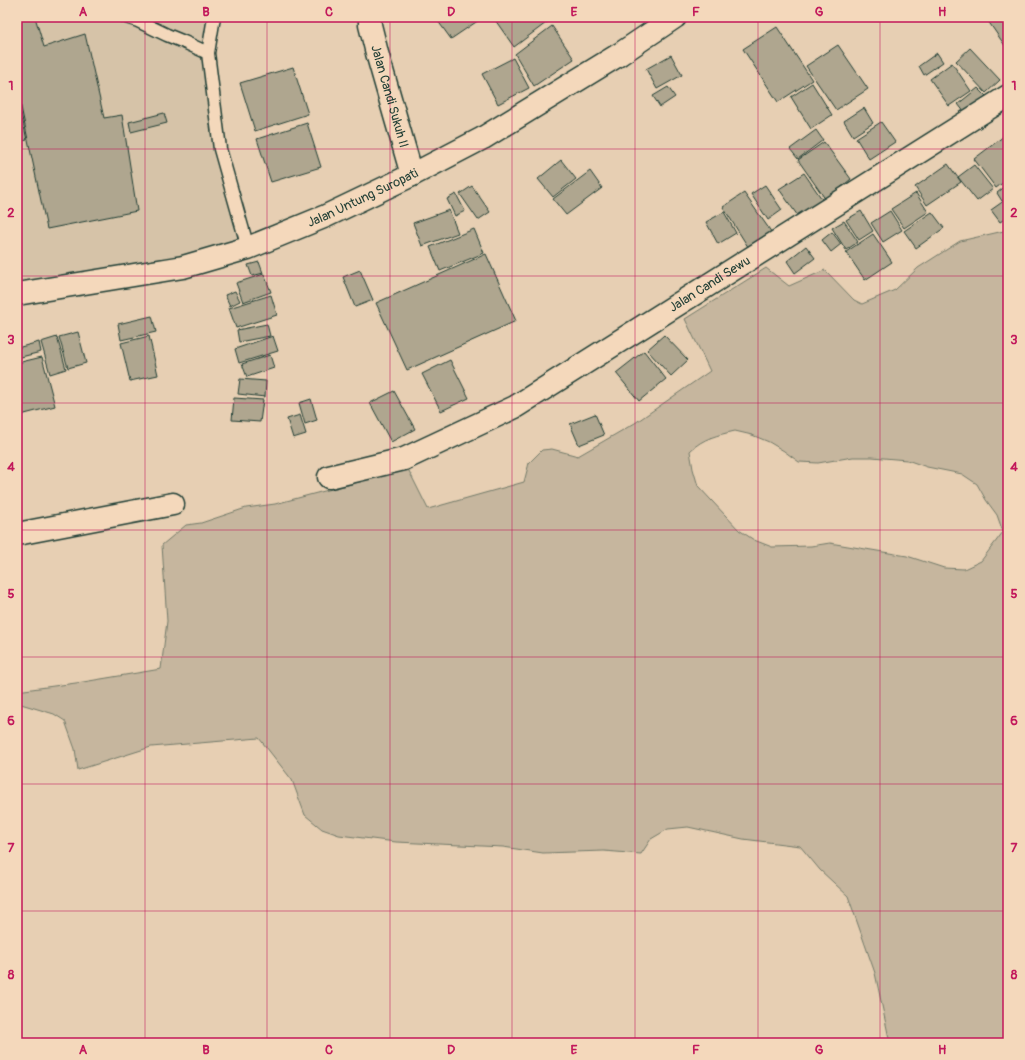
<svg xmlns="http://www.w3.org/2000/svg" width="1025" height="1060" viewBox="0 0 1025 1060" font-family="Pangolin,sans-serif">
<style>
.built{fill:#d6c3a8}
.green{fill:#c6b69e;stroke:#727a69;fill-rule:evenodd}
.building{fill:#afa68f;stroke:#1f3d34}
.lines{fill:none;stroke-linecap:round;stroke-linejoin:round}
.service-casing{stroke:#1f3d34;stroke-width:15}
.minor-casing{stroke:#1f3d34;stroke-width:25}
.secondary-casing{stroke:#1f3d34;stroke-width:25}
.service{stroke:#f4d8bb;stroke-width:12}
.minor{stroke:#f4d8bb;stroke-width:22}
.secondary{stroke:#f4d8bb;stroke-width:22}
.grid{fill:none;stroke:#c2185b;stroke-width:1;stroke-opacity:0.55}
.labels{text-anchor:middle;dominant-baseline:central;stroke-width:4;stroke-linejoin:round;paint-order:stroke}
.street-label{font-size:13px;fill:#1f3d34;stroke:#f4d8bb}
.neatline{fill:none;stroke:#c2185b;stroke-width:1.5}
.grid-label{font-size:13px;text-anchor:middle;font-weight:bold;fill:#c2185b}
</style>
<rect width="100%" height="100%" fill="#e7cfb3"/>
<filter id="ink" filterUnits="userSpaceOnUse"><feTurbulence type="fractalNoise" baseFrequency=".025" numOctaves="2"/><feDisplacementMap in="SourceGraphic" scale="8" xChannelSelector="R" yChannelSelector="G"/><feConvolveMatrix kernelMatrix="1 2 1 2 8 2 1 2 1" color-interpolation-filters="sRGB"/></filter>
<g filter="url(#ink)">
<path class="built" d="M17 17H210L223 142 250 254 17 303Z"/>
<path class="green" d="M1008 230V1043H890L875 973 848 896 820 870 800 846 743 839 688 827 668 829 651 839 641 854 604 851 543 853 503 847 396 842 339 835 322 829 305 815 292 780 259 738 151 747 78 770 75 749 65 721 54 714 21 704 17 695V691L83 682 161 669 167 621 162 545 186 525 201 523 246 508 275 504 408 469 428 509 524 482 529 463 542 450 552 449 578 456 635 423 710 371 685 319 766 268 789 286 825 270 854 300 862 304 895 290 918 268 960 241ZM735 431 752 435 769 442 784 451 799 462 818 463 853 457H872L907 460 927 467 962 474 977 484 986 500 997 515 1003 532 981 561 964 569 944 568 907 556 830 543 811 546 772 547 754 540 739 530 698 486 693 469 690 451C703 438 718 435 735 431Z"/>
<path class="building" d="M17 17H35L44 47 85 34 104 118 122 115 137 211 47 229 17 88Z
M435 17H482V18L451 39Z
M493 17H547L550 20 514 47Z
M995 17H1008V50L988 21Z
M552 26 574 59 534 86 515 54Z
M777 27 812 80 778 102 743 49Z
M838 45 868 89 836 110 806 66Z
M970 48 1000 80 986 93 956 61Z
M937 53 943 62 924 75 919 66Z
M671 55 682 75 657 89 646 69Z
M513 58 529 88 498 104 482 74Z
M952 63 971 91 949 106 930 79Z
M293 67 308 114 255 131 240 83Z
M812 83 832 115 811 129 791 97Z
M668 87 675 97 660 107 653 96Z
M978 88 986 96 965 113 958 104Z
M17 95 27 140 17 142Z
M864 108 873 123 853 136 844 121Z
M164 113 167 123 131 132 129 122Z
M881 122 895 142 869 159 856 138Z
M307 123 321 167 271 182 257 139Z
M816 130 823 140 798 159 790 149Z
M1008 133V179L996 188 974 159Z
M824 142 851 179 826 200 798 160Z
M561 160 576 179 553 197 538 179Z
M948 164 961 182 927 205 915 187Z
M974 165 993 189 977 201 958 177Z
M590 171 602 188 566 215 553 199Z
M804 173 824 202 800 219 779 189Z
M1008 184V196L1002 201 997 193Z
M765 185 782 210 768 220 751 194Z
M472 186 490 212 478 220 460 194Z
M744 193 772 233 750 250 723 207Z
M916 193 928 212 904 228 891 209Z
M456 194 465 211 455 216 447 199Z
M1008 198V217L1000 222 991 210Z
M449 210 458 233 422 246 413 223Z
M861 211 873 231 859 240 846 220Z
M890 211 902 230 883 242 871 223Z
M724 212 736 233 718 244 706 222Z
M932 212 944 228 916 248 904 231Z
M844 221 858 242 846 250 832 228Z
M474 229 484 253 440 271 430 247Z
M832 232 841 244 831 252 822 240Z
M873 234 892 262 865 280 846 252Z
M806 246 815 258 795 273 787 261Z
M486 254 516 321 407 370 376 303Z
M259 262 263 273 252 276 248 265Z
M360 270 373 300 355 307 343 277Z
M264 274 271 292 243 302 236 283Z
M235 291 240 301 230 306 225 295Z
M271 295 277 315 236 328 229 308Z
M152 316 156 332 121 340 118 324Z
M267 324 270 336 239 342 237 330Z
M78 332 86 363 68 368 59 337Z
M664 335 688 360 671 376 647 350Z
M149 336 158 375 130 381 121 343Z
M273 336 278 351 239 363 235 349Z
M57 337 66 369 50 374 41 342Z
M39 342 41 352 17 358V348Z
M644 351 666 379 639 401 616 373Z
M270 355 274 368 247 377 242 364Z
M42 357 55 406 17 416V363Z
M450 360 469 398 441 411 422 374Z
M240 379 266 381 265 397 238 394Z
M394 391 415 429 391 442 370 403Z
M234 398 263 400 260 422 232 420Z
M311 399 317 420 305 424 299 403Z
M595 414 604 435 579 445 570 424Z
M300 415 306 434 293 438 287 419Z"/>
<g class="lines">
<defs>
<path id="service" d="M126 17 138 21 167 35 184 42 208 53
M214 17 208 53 220 149 248 248"/>
<g id="minor">
<path id="s1" d="M370 17V25L377 53 412 175"/>
<path id="s2" d="M329 477 404 459 515 407 1008 96"/>
<path d="M17 534 173 504"/>
</g>
<g id="secondary">
<path id="s3" d="M17 294 183 267 248 248 326 216 412 175 483 138 620 54 675 17"/>
</g>
</defs>
<use href="#service" class="service-casing"/>
<use href="#minor" class="minor-casing"/>
<use href="#secondary" class="secondary-casing"/>
<use href="#service" class="service"/>
<use href="#minor" class="minor"/>
<use href="#secondary" class="secondary"/>
</g>
</g>
<path class="grid" d="M145 17V1043M267 17V1043M390 17V1043M512 17V1043M635 17V1043M758 17V1043M880 17V1043M17 149H1008M17 276H1008M17 403H1008M17 530H1008M17 657H1008M17 784H1008M17 911H1008"/>
<g class="labels">
<g class="street-label">
<text stroke="none"><textPath href="#s1" startOffset="82">Jalan Candi Sukuh II</textPath></text>
<text stroke="none"><textPath href="#s3" startOffset="361">Jalan Untung Suropati</textPath></text>
<text stroke="none"><textPath href="#s2" startOffset="430">Jalan Candi Sewu</textPath></text>
</g>
</g>
<rect width="1025" height="1060" fill="none" stroke="#f4d8bb" stroke-width="44"/>
<rect x="22" y="22" width="981" height="1016" class="neatline"/>
<g class="grid-label">
<text x="83" y="16">A</text>
<text x="206" y="16">B</text>
<text x="329" y="16">C</text>
<text x="451" y="16">D</text>
<text x="574" y="16">E</text>
<text x="696" y="16">F</text>
<text x="819" y="16">G</text>
<text x="942" y="16">H</text>
<text x="11" y="90">1</text>
<text x="1014" y="90">1</text>
<text x="11" y="217">2</text>
<text x="1014" y="217">2</text>
<text x="11" y="344">3</text>
<text x="1014" y="344">3</text>
<text x="11" y="471">4</text>
<text x="1014" y="471">4</text>
<text x="11" y="598">5</text>
<text x="1014" y="598">5</text>
<text x="11" y="725">6</text>
<text x="1014" y="725">6</text>
<text x="11" y="852">7</text>
<text x="1014" y="852">7</text>
<text x="11" y="979">8</text>
<text x="1014" y="979">8</text>
<text x="83" y="1054">A</text>
<text x="206" y="1054">B</text>
<text x="329" y="1054">C</text>
<text x="451" y="1054">D</text>
<text x="574" y="1054">E</text>
<text x="696" y="1054">F</text>
<text x="819" y="1054">G</text>
<text x="942" y="1054">H</text>
</g>
</svg>
